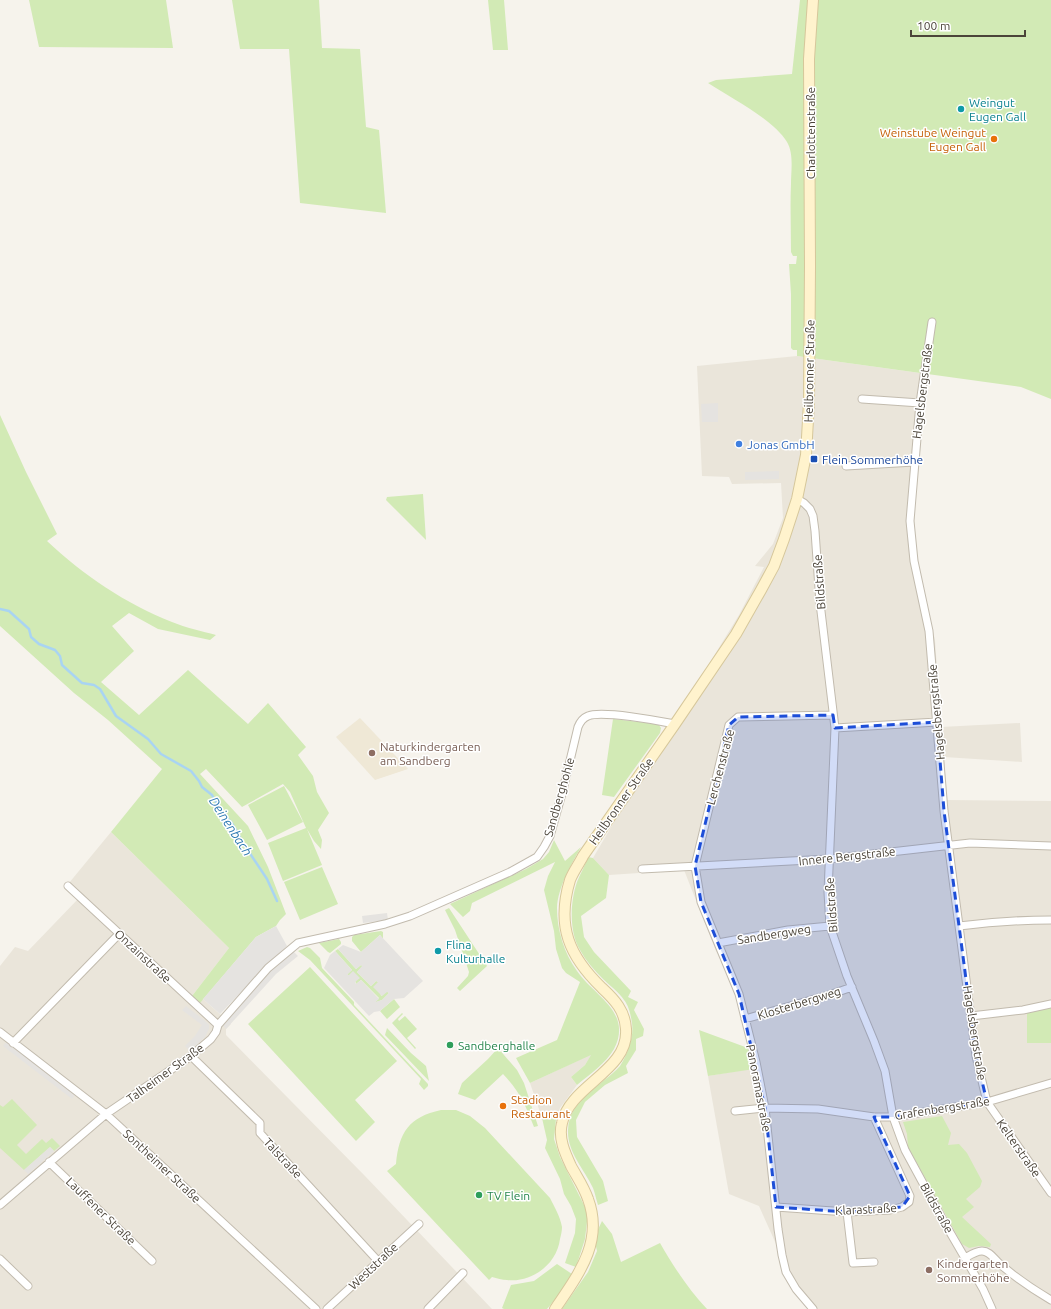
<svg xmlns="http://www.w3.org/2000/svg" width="1051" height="1309" viewBox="0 0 1051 1309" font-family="Ubuntu,sans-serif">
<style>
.residential{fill:#eae5da}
.education{fill:#efe8d6}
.green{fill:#d2eab5}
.parking{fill:#e5e3e0}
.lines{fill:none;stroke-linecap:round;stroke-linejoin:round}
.stream{stroke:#a9d4f2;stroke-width:2.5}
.minor-casing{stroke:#c2bbae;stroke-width:9}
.secondary-casing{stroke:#d6c79b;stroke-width:12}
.minor{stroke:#fff;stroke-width:7}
.secondary{stroke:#fff3cd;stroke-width:10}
.marked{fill:#1d4ed8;fill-opacity:0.2;stroke:#1d4ed8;stroke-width:3;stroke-dasharray:8 5;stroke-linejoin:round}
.culture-dot{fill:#0f9aa8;stroke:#fff;stroke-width:1.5}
.food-dot{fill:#e8710a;stroke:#fff;stroke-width:1.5}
.shop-dot{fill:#3f7fe0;stroke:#fff;stroke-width:1.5}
.transit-dot{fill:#1a4fb4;stroke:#fff;stroke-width:1.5}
.education-dot{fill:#8d6e63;stroke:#fff;stroke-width:1.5}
.leisure-dot{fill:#2e9e5b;stroke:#fff;stroke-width:1.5}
.labels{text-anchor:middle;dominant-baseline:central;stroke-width:3;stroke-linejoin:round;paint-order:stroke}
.culture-label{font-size:12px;fill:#0d838f;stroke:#fff;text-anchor:start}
.food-label{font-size:12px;fill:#c56008;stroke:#fff;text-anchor:end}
.street-label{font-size:12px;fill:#4b4439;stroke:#fff}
.shop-label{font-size:12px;fill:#366cbe;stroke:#fff;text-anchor:start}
.transit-label{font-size:12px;fill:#164399;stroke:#fff;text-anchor:start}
.education-label{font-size:12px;fill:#785e54;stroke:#fff;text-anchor:start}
.leisure-label{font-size:12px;fill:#27864d;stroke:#fff;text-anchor:start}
.water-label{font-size:13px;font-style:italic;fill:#2e7ab2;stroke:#fff}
</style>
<rect width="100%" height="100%" fill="#f6f3ec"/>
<path class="residential" d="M797 356 927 374 918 446 914 520 917 561 925 600 935 640 941 727 1020 723 1022 762 944 757 947 800 1051 801V1309H808L795 1293 782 1274 776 1244 759 1206 729 1194 708 1076 754 1068 748 1048 741 1011 731 981 716 951 684 870 609 875 593 858 655 752 739 615 764 567 755 566 773 544 783 518 781 483 732 484 729 477 702 476 697 366Z
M111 832 229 948 192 996 200 1002 203 999 231 1024 226 1029V1035L365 1176 492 1309H0V966L15 947 28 951 78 899 65 888 69 883Z
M592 1054 585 1065 571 1077 577 1085 560 1108 556 1119 542 1118 530 1083Z"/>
<path class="education" d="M360 718 408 769 375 780 336 737Z"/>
<path class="green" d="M29 0H166L173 48 39 47Z
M232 0H319L322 48 360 49 366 127 379 130 386 213 300 203 289 49H240Z
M488 0H504L508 50H493Z
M800 0H1051V399L1021 387 797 356V350H793L791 348V294L789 264H796L797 256H793L791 252C791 229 790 206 791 184 791 170 794 154 787 142 773 119 731 98 708 83L716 80 792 74Z
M0 415 26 472 57 534 47 541C83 575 126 604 172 622 186 628 202 631 216 635L210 640 158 629 129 613 112 626 134 651 101 682 139 715 188 670 248 724 268 703 306 747 298 755 313 776 317 792 329 813 318 830 322 840 321 849 314 841 307 829 322 865 283 881 268 843 306 828 290 792 283 784 242 807 206 769 200 774 248 826 268 867 286 914 280 920 276 926 256 937 200 1003 192 996 229 948 111 832 162 769 108 720 74 693 0 626Z
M423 494 426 540 386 500 387 497Z
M613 719 657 724 659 725 661 728 660 733 614 797 602 795Z
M284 786 303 822 267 840 248 805Z
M554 840 565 861 581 847C571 865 558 887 557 908 557 930 564 953 577 971 594 996 633 1012 614 1049 607 1062 589 1075 577 1085L571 1077 585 1065 591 1055 530 1083 516 1058 557 1040 580 982 566 973 562 968 556 949 554 931 544 890 548 876 555 862 472 903 470 911 463 917 450 904 526 869 543 859 549 852Z
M588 857 593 858 609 875 606 898 581 916 584 937 594 952 631 991 628 997 638 1002 634 1010 644 1029 643 1036 636 1039V1050L626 1066 628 1073 605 1085 585 1102 576 1120 577 1137 603 1181 608 1201 598 1205C596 1199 595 1193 593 1188 584 1169 567 1152 568 1130 569 1099 602 1086 620 1066 624 1060 627 1053 629 1046 632 1038 633 1032 632 1023 631 1016 629 1006 624 1000 619 992 609 985 603 979 594 970 586 961 580 950 569 932 570 902 577 882 580 874 585 866 588 857Z
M322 867 338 904 300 920 284 882Z
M449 908 487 966 460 991 457 988 468 976 469 972 455 930 445 910Z
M381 931 383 932V939L380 935 361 952 352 941V937L354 935Z
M339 939 341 942V944L330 953 328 952 319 943Z
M307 947 310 948 320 958 322 968 354 1002V1005L428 1084V1086L424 1090 419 1084 421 1079 310 960 298 951Z
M338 949 356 969 361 965 363 966 357 972 371 986 376 981 379 982 381 996 387 991 389 993 382 1000 374 1003 379 998 361 980 356 984 353 972 349 976 347 974 352 970 335 951Z
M310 967 397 1061 355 1100 375 1122 356 1141 248 1024Z
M394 999 400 1007 387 1019 380 1011Z
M1051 1007V1043H1027V1012Z
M402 1013 403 1014 398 1019 399 1021 405 1016 417 1029 407 1038 416 1048 415 1049 392 1023Z
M387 1028 411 1053 426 1066 429 1081 385 1035Z
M699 1030 748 1048 754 1069 708 1076Z
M498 1048 517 1070 524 1083 538 1126 534 1127C525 1104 520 1092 503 1074L475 1100 458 1094 462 1083 488 1059Z
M12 1099 37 1125 17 1145 26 1154 42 1139 46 1143 52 1138 60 1146 54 1151 50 1147 24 1170 0 1148V1105L3 1107Z
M441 1110H456L470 1116 485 1128 550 1198C555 1208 560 1216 562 1227 562 1231 561 1235 560 1239 557 1264 532 1283 507 1280 502 1280 497 1278 492 1277L489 1280 387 1171 396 1164C399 1132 409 1117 441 1110Z
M942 1116 951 1133 948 1145 959 1144 967 1153 982 1181 980 1187 966 1199 974 1207 962 1217 991 1244 990 1247 979 1246 969 1248 962 1244 908 1147 907 1134 903 1122Z
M542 1118 556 1119 554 1139 560 1157 588 1213 585 1239 576 1267 565 1263 575 1233 576 1219 571 1206 564 1194 560 1179 545 1148 547 1140Z
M602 1221 612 1234 621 1262 660 1243C673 1266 689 1290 707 1309H562L588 1272 597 1251 594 1238Z
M557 1264 572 1274 558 1296 547 1309H504L502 1308 511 1285 534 1281Z"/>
<path class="parking" d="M718 403V422H702L701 404Z
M779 471V479L745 480V472Z
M387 913 388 920 363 923 362 916Z
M276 926 287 946 264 968 220 1014 203 999 256 937Z
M380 935 423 981 404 998 394 999 380 1011 374 1012 369 1016 324 968 330 955 335 951 352 970 347 975H349L353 971 360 978 355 982 356 984 361 980 379 999 375 1002 382 1000 389 993 387 992 382 996 373 987 378 982 376 981 371 986 357 972 362 966 361 965 356 969 338 949 343 945 361 952Z
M293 951 298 956 276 974 226 1029 223 1025 271 970Z
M186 1006 204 1020 209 1025V1029L205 1037 190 1051 185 1046 195 1036 202 1025 182 1010Z
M6 1042 75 1095 72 1099 3 1046Z
M50 1147 54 1151 28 1174 24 1170Z"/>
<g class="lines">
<path class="stream" d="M0 609 9 611 29 629 31 637 39 644 55 650 60 656 62 665 82 683 94 685 100 689 116 716 148 739 161 754 191 771 199 781 202 787 212 795 217 804 219 811 231 822 237 832 241 840 267 879 277 901"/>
<defs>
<path id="minor" d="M932 322 920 403 910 521 914 561 929 631 944 811 976 1056 987 1102 1051 1193
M862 399 920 403
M846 466 914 462
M797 499 804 503 810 509 813 516 815 531 820 603 835 728 828 892 830 926 847 976 874 1041 885 1071 893 1117 905 1150 944 1222 983 1289 992 1309
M835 728 937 722
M642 869 829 859 970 843 1051 846
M68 886 218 1025
M959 926C990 922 1020 920 1051 920
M718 943 788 930 830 926
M971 1016 1023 1010 1051 1004
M745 1019 832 994 852 987
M0 1032 106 1114 316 1309
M13 1043 119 934
M191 1056 260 1123V1133L378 1261
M735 1111 765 1108 818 1109 874 1117H893L987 1102 1051 1083
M49 1162 152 1261
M0 1205 106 1114 191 1056 211 1039 216 1032 218 1025 268 968 298 943 385 924 410 916 510 872 537 857 544 847 550 836 563 790 578 727C580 722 583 718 588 716 601 710 660 721 675 724
M776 1207 847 1212 890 1210 902 1207 909 1202 910 1196 874 1117
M847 1212 853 1263 874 1262
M965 1258C970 1255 976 1251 982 1251 990 1251 994 1259 1000 1264 1016 1278 1032 1289 1051 1300
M0 1259 28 1286
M327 1309 419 1224
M428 1309 463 1273
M813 1309 796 1289 786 1272 782 1255 778 1229 765 1108 756 1062 739 994 701 902 695 866 729 725 738 717 833 715"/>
<path id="secondary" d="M555 1309C578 1275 604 1242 588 1199 584 1187 577 1177 571 1166 565 1153 558 1138 562 1123 570 1085 629 1071 626 1029 625 1011 615 1000 602 988 569 956 556 926 570 880 573 872 579 864 583 856L675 724 736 634 761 590 774 566 784 539 797 499 806 455 809 402 810 266 809 59 813 0"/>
</defs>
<use href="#minor" class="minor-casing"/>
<use href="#secondary" class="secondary-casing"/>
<use href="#minor" class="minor"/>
<use href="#secondary" class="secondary"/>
</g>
<path class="marked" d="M833 715 835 728 937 722 944 811 976 1056 987 1102 893 1117H874L910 1196 902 1207 847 1212 776 1207 765 1108 739 994 701 902 695 866 729 725 738 717Z"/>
<g class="culture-dot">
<circle cx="961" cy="109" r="4"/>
<circle cx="438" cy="951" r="4"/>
</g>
<g class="food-dot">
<circle cx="994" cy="139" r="4"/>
<circle cx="503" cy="1106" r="4"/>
</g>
<circle class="shop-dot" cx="739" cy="444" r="4"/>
<rect class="transit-dot" x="810" y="455" width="8" height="8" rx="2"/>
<g class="education-dot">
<circle cx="372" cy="753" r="4"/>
<circle cx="929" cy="1270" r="4"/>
</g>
<g class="leisure-dot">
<circle cx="450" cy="1045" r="4"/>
<circle cx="479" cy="1195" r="4"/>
</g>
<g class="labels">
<g class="culture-label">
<text x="969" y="102">Weingut<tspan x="969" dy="14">Eugen Gall</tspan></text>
<text x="446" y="944">Flina<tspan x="446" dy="14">Kulturhalle</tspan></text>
</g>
<g class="food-label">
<text x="986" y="132">Weinstube Weingut<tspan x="986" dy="14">Eugen Gall</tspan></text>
<text x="511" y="1099" text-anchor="start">Stadion<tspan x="511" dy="14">Restaurant</tspan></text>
</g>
<g class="street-label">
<text transform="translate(810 133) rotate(-90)">Charlottenstraße</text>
<text transform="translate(809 371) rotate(-89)">Heilbronner Straße</text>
<text transform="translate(922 391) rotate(-83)">Hagelsbergstraße</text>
<text transform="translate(819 582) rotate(-94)">Bildstraße</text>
<text transform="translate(936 712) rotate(-95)">Hagelsbergstraße</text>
<text transform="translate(720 767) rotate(-75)">Lerchenstraße</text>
<text transform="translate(559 797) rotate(-74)">Sandberghohle</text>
<text transform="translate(621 801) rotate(-55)">Heilbronner Straße</text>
<text transform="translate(847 856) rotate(-6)">Innere Bergstraße</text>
<text transform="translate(831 905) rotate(-94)">Bildstraße</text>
<text transform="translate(774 934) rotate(-9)">Sandbergweg</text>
<text transform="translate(143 956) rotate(43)">Onzainstraße</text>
<text transform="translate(799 1003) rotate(-17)">Klosterbergweg</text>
<text transform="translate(975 1033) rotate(81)">Hagelsbergstraße</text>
<text transform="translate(165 1073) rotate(-36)">Talheimer Straße</text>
<text transform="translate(759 1088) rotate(79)">Panoramastraße</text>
<text transform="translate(942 1108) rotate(-9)">Grafenbergstraße</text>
<text transform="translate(1019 1148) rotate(55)">Kelterstraße</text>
<text transform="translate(283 1158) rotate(47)">Talstraße</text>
<text transform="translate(162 1166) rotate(43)">Sontheimer Straße</text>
<text transform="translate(937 1208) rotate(61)">Bildstraße</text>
<text transform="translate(866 1209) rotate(-3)">Klarastraße</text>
<text transform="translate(101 1211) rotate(44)">Lauffener Straße</text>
<text transform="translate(373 1266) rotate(-43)">Weststraße</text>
</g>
<g class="shop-label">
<text x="747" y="444">Jonas GmbH</text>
</g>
<g class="transit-label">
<text x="822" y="459">Flein Sommerhöhe</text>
</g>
<g class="education-label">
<text x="380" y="746">Naturkindergarten<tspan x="380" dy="14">am Sandberg</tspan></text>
<text x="937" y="1263">Kindergarten<tspan x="937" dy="14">Sommerhöhe</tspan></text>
</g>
<g class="leisure-label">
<text x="458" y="1045">Sandberghalle</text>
<text x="487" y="1195">TV Flein</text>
</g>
<g class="water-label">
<text transform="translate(231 826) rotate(57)">Deinenbach</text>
</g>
</g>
<path d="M911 30v6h114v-6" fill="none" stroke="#4b4439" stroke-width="2"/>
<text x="917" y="30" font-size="12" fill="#4b4439" stroke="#ffffff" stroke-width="3" paint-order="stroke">100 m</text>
</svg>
